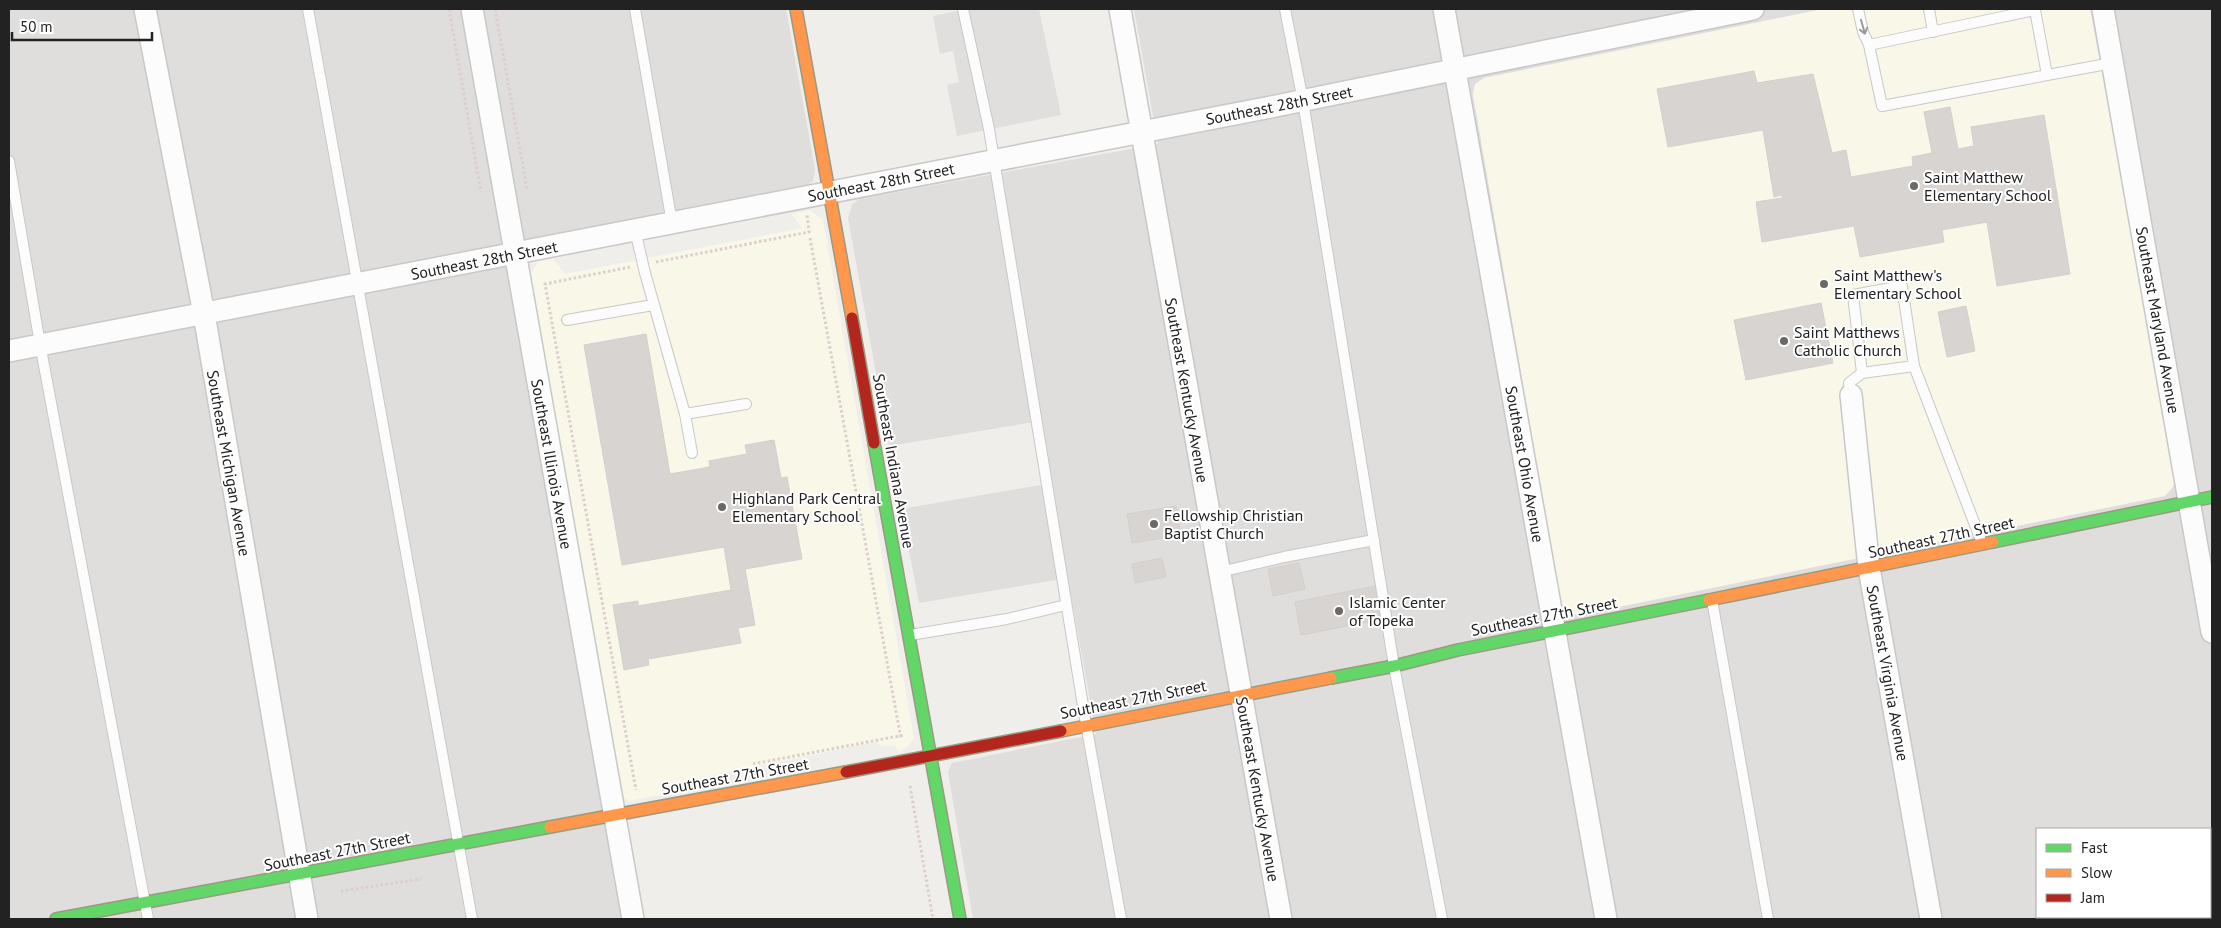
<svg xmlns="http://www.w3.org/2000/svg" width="2221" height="928" viewBox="0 0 2221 928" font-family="'PT Sans',sans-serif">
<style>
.residential{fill:#dfdedc;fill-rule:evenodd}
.education{fill:#f8f7e8}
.parking{fill:#e0dfde}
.building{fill:#d7d4d2;stroke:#d3d0cc}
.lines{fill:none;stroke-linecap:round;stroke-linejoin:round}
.lane-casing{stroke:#c9c8c7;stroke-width:12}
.street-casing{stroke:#c9c8c7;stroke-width:24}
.fast-casing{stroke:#999a82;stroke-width:14}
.slow-casing{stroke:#999a82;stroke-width:14}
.jam-casing{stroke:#999a82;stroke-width:14}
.path{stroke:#dccecd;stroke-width:3;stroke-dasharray:2.5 2.5;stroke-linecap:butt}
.lane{stroke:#fdfcfc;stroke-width:10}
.street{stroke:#fdfcfc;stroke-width:21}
.fast{stroke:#63d668;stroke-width:11}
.slow{stroke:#ff974d;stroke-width:11}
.jam{stroke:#b3261e;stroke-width:11}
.oneway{stroke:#9a9a9a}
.poi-dot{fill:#6a6968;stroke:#fff;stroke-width:2}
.labels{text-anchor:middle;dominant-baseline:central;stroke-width:4;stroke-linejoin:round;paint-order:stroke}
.street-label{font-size:16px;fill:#222;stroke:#fff}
.poi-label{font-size:16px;fill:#222;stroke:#fff;text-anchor:start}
</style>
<rect width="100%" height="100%" fill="#f0eeeb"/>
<path class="residential" d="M9 9H786L815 169 813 181 805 187 502 246 624 919H9Z
M1134 9H1823L1484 78 1475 84 1473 94 1561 602 1569 613 2176 474 2090 9H2212V919H973L948 772 952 763 1096 734 1068 578 919 603 901 509 1052 483 1041 421 889 446 848 218 852 205 859 199 1158 144ZM2037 829H2210V917H2037Z"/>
<path class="education" d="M1823 9H2090L2176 474 2173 487 2165 496 1579 615 1569 613 1561 602 1473 94 1475 84 1484 78Z
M810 210 823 220 914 738 908 746 899 752 895 746H881L876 742 680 782 688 790 629 801 625 798 623 793 530 275 538 262 553 259 565 274 802 228 791 214Z"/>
<path class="parking" d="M967 9H1039L1061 115 957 136 947 85 959 82 953 51 940 54 933 16Z"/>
<path class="building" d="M1754 71 1757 83 1813 74 1832 153 1846 150 1851 177 1913 166 1912 157 1932 153 1924 112 1950 107 1958 149 1974 146 1971 127 2044 115 2070 274 1997 286 1987 222 1942 230 1944 242 1860 257 1854 226 1762 242 1756 202 1782 198V195L1774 197 1763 130 1668 147 1657 89Z
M1821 303 1833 363 1746 380 1734 320Z
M1966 306 1975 351 1947 357 1938 312Z
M646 334 670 474 710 467 709 461 747 454 745 445 774 440 781 478 787 477 802 559 745 569 755 625 738 628 741 643 648 659 649 665 624 670 613 605 638 601V606L731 590 724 547 622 565 584 345Z
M1176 506 1181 535 1132 543 1127 514Z
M1162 558 1166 577 1135 583 1132 564Z
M1299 563 1305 589 1273 596 1268 569Z
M1376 586 1383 619 1301 635 1295 602Z"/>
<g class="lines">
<defs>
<path id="lane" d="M308 9 472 919
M635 9 672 223
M963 9 989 129 1086 724 1121 919
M1285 9 1303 101 1394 666 1442 919
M1858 9 1863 32 1869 45 1882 106 2112 63
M1929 9 1933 32
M1869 45 2035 10 2047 75
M9 161 40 344 148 919
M635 230 645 273 685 414 746 404
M567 320 653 305
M1914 366 1862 373 1853 295 1902 286 1914 366 1982 543
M1851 395 1849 383 1862 373
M685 414 692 453
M1220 572 1284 557 1374 540
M1712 600 1768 919
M910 635 1007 619 1066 605"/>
<path id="street" d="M145 9 204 314 307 919
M472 9 633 919
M1120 9 1281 919
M1444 9 1606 919
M2103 9 2212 632
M9 351 1271 107 1753 9
M1851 395 1869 568 1931 919"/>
<path id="fast" d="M874 443 960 919
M1993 542 2212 497
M1331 678 1394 666 1458 650 1709 600
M56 919 550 827"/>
<path id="slow" d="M796 9 852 318
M1709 600 1993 542
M1061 731 1331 678
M550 827 846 772"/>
<path id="jam" d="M852 318 874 443
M846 772 1061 731"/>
</defs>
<use href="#lane" class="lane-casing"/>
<use href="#street" class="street-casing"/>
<use href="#fast" class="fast-casing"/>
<use href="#slow" class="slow-casing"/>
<use href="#jam" class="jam-casing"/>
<path class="path" d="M449 9 481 192
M495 9 527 189
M810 238 901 739
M656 262 809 232 807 215
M630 267 545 284 636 790
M753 764 904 735
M910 786 933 919
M341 891 421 879"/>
<use href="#lane" class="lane"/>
<use href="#street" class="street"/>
<use href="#fast" class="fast"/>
<use href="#slow" class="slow"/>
<use href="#jam" class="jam"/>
</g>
<defs><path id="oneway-shaft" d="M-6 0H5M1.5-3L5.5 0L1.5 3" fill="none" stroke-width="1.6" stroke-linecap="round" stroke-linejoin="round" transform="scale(1.25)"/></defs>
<use class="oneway" href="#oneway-shaft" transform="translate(1863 27) rotate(74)"/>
<g class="poi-dot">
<circle cx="1914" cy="186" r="5"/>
<circle cx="1824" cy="284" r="5"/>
<circle cx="1784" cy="341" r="5"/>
<circle cx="722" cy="507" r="5"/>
<circle cx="1154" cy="524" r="5"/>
<circle cx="1339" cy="611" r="5"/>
</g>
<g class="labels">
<g class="street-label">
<text transform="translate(1279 105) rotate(-11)">Southeast 28th Street</text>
<text transform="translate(881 182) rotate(-11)">Southeast 28th Street</text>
<text transform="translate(484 260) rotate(-11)">Southeast 28th Street</text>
<text transform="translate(2158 320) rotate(80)">Southeast Maryland Avenue</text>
<text transform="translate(1187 390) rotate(80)">Southeast Kentucky Avenue</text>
<text transform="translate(894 461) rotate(80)">Southeast Indiana Avenue</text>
<text transform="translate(229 463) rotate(80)">Southeast Michigan Avenue</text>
<text transform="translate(552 464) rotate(80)">Southeast Illinois Avenue</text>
<text transform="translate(1525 464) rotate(80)">Southeast Ohio Avenue</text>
<text transform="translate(1941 537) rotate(-12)">Southeast 27th Street</text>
<text transform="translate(1544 616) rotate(-11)">Southeast 27th Street</text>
<text transform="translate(1888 673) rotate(80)">Southeast Virginia Avenue</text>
<text transform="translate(1133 699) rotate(-11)">Southeast 27th Street</text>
<text transform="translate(735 776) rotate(-10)">Southeast 27th Street</text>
<text transform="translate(1258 789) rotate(80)">Southeast Kentucky Avenue</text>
<text transform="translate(337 851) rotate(-11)">Southeast 27th Street</text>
</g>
<g class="poi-label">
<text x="1924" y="177">Saint Matthew<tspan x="1924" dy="18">Elementary School</tspan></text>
<text x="1834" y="275">Saint Matthew's<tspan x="1834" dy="18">Elementary School</tspan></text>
<text x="1794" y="332">Saint Matthews<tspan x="1794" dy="18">Catholic Church</tspan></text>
<text x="732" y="498">Highland Park Central<tspan x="732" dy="18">Elementary School</tspan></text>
<text x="1164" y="515">Fellowship Christian<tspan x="1164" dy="18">Baptist Church</tspan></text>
<text x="1349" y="602">Islamic Center<tspan x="1349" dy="18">of Topeka</tspan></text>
</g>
</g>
<rect width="2221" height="928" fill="none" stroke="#222222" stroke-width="20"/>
<rect x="2036" y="828" width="175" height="90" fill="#ffffff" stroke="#a7a7a7"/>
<rect x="2046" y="844" width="25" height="8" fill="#63d668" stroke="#a7a7a7"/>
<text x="2081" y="853" font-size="15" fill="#222222">Fast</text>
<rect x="2046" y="869" width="25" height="8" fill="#ff974d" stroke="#a7a7a7"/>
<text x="2081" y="878" font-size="15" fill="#222222">Slow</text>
<rect x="2046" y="894" width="25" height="8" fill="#b3261e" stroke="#a7a7a7"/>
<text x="2081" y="903" font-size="15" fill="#222222">Jam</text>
<path d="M12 32v8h140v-8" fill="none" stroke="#222222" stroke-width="2.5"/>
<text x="20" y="32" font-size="15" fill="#222222" stroke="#ffffff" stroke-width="4" paint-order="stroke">50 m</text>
</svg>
